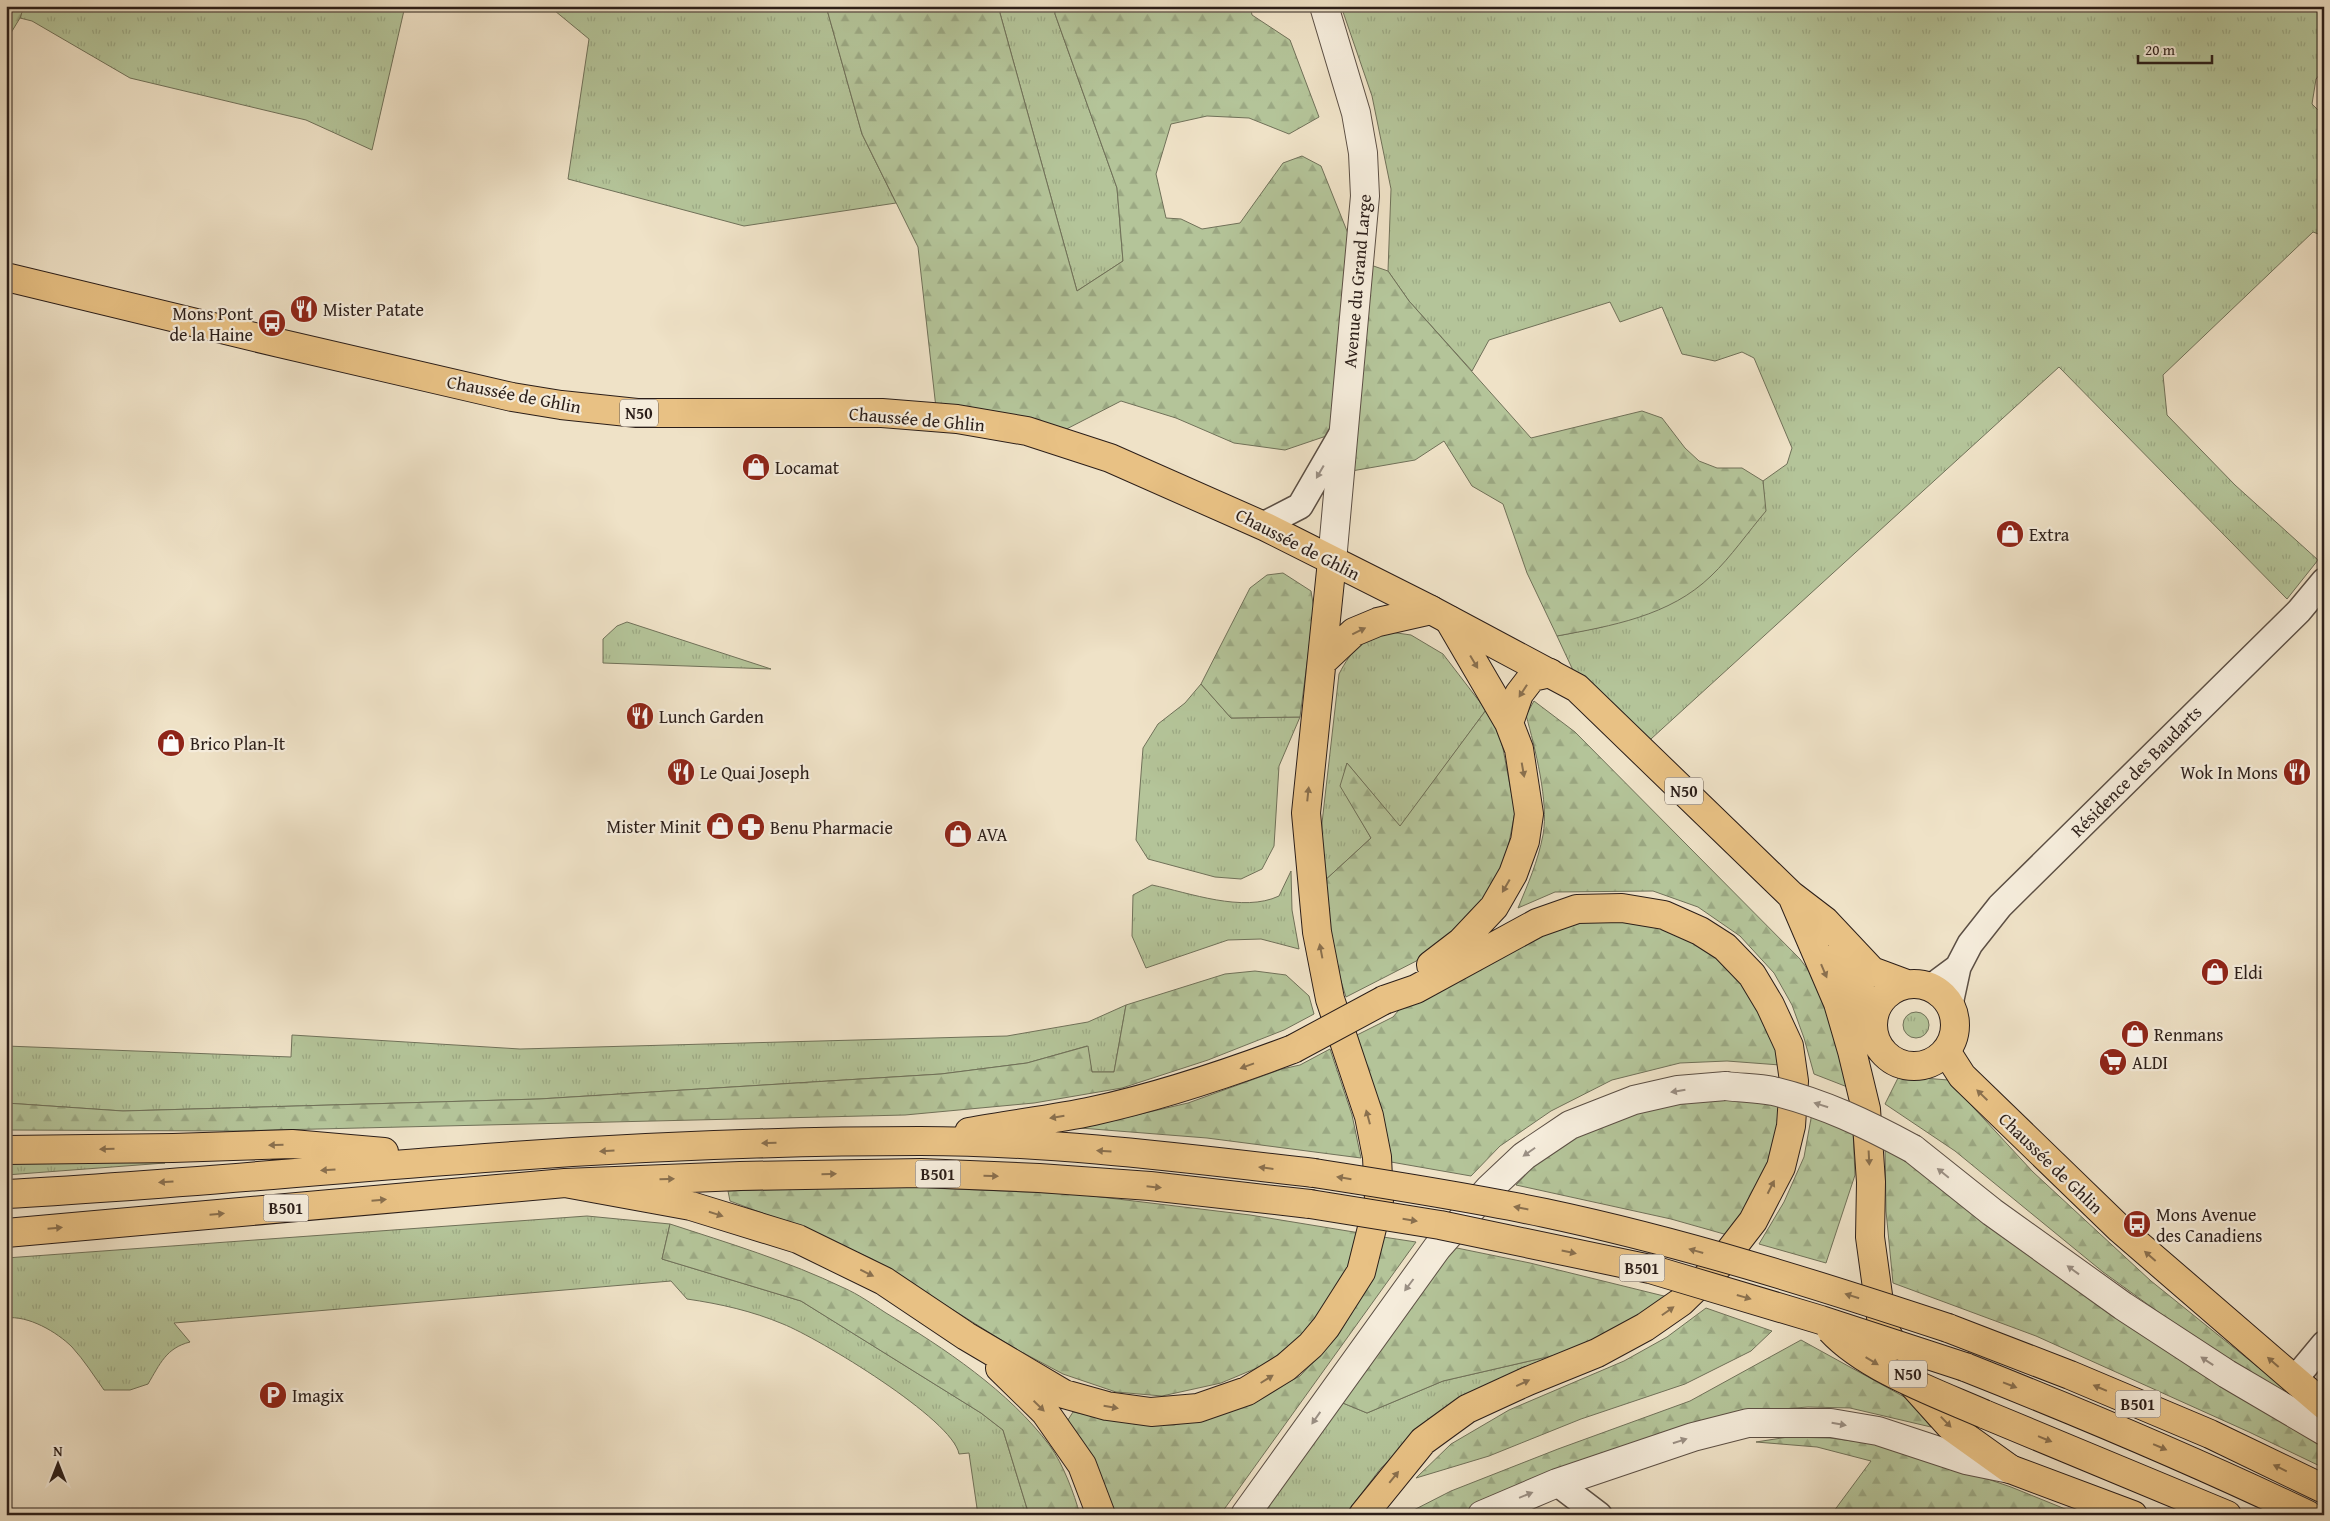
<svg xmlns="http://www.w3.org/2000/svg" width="2330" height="1521" viewBox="0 0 2330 1521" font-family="'Gentium Book Plus',serif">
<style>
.grass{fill:url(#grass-tufts);stroke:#707159}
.forest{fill:url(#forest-firs);stroke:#707159}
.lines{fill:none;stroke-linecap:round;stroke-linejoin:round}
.minor-casing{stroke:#5c4f44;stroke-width:28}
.tertiary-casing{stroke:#5c4f44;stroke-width:30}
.primary-casing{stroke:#2b1e19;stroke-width:30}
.motorway-casing{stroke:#2b1e19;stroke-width:30}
.minor{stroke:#f5ecdb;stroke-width:25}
.tertiary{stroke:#f5ecdb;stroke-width:28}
.primary{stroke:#e8c184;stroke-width:28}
.motorway{stroke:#e8c184;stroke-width:28}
.tertiary-bridge-casing{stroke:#5c4f44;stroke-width:30;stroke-linecap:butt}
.motorway-bridge-casing{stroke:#2b1e19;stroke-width:30;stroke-linecap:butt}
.tertiary-bridge{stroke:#f5ecdb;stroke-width:28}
.motorway-bridge{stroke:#e8c184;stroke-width:28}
.oneway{fill:#9a8f84}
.oneway2{fill:#8a704e}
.labels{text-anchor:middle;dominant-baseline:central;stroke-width:4.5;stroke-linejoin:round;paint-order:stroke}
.shield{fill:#f5ecdb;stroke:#685c53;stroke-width:1}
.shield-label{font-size:16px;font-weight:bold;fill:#2b1e19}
.street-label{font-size:18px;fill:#2b1e19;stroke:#f5ecdb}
.poi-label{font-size:18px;fill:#2b1e19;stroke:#f5ecdb;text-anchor:start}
</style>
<defs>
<pattern id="grass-tufts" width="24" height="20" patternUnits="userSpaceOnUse" patternTransform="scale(1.25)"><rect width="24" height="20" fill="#b4c499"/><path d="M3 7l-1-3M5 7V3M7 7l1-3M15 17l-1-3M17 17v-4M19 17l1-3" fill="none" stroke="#9ba883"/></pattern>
<pattern id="forest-firs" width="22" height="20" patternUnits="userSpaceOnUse" patternTransform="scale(1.25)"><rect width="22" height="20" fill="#b4c499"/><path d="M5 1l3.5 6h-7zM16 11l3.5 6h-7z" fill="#9ba883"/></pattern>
</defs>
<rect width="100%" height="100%" fill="#efe2c7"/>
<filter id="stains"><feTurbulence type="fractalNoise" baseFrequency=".004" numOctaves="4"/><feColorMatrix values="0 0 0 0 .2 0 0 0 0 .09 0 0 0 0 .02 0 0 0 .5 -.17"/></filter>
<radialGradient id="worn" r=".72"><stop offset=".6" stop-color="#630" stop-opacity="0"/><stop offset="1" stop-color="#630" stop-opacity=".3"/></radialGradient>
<path class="grass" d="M24 6H405L372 150 306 120 130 78 32 21 20 18Z
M549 6H826L862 134 896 203 744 226 568 179 589 39Z
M998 6H1055V14L1117 188 1123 261 1077 291Z
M1341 6H2324V69L2316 79 2312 104 2324 116V236L2313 232 2163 375 2167 415 2235 485 2318 560 2287 599 2059 367 1640 749 1585 696 1557 636 1602 627 1711 576 1765 511 1763 481 1787 464 1792 448 1754 358 1742 352 1715 361 1682 354 1662 307 1620 322 1610 302 1489 340 1472 371 1409 301 1388 271 1391 189 1372 96Z
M627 622 771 669 603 663V639L617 626Z
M1390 632 1411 635 1443 654 1486 710 1400 827 1347 763 1341 786 1371 838 1321 884 1322 823 1339 674C1352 649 1362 640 1390 632Z
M1201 684 1231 718 1300 717 1279 766 1274 846 1262 869 1241 879 1215 877 1148 859 1136 840 1143 748 1158 724 1185 703Z
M1291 871 1292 910 1299 949 1261 939 1228 940 1146 968 1132 936 1133 895 1152 885C1190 893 1243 913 1279 896Z
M1126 1005 1114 1072H1092L1087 1046 1027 1063 941 1074 539 1099 123 1111 6 1103V1046L291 1057 292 1035 520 1049 1007 1036 1088 1022Z
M1903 1025a13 13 0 1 1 26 0a13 13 0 1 1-26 0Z
M6 1161 165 1163 6 1175Z
M587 1216 670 1224 662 1259 801 1301 981 1413 1003 1430 1029 1515H978L969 1453 959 1454C953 1419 818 1338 783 1324 752 1311 721 1304 687 1299L671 1281 174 1323 190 1342C166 1348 160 1364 148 1384L130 1390H104C94 1376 84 1360 72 1347 57 1332 28 1315 6 1318V1258Z
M1573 1351 1425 1428 1381 1468 1345 1515H1256L1338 1401 1367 1413 1443 1381Z"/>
<path class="forest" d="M6 6H24L20 18 6 41Z
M826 6H998L1077 291 1123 261 1117 188 1055 14V6H1250L1252 15 1290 40 1319 117 1289 134 1249 118 1207 116 1171 124 1156 174 1166 218 1181 219 1202 229 1240 223 1283 163 1302 156 1321 166 1359 261 1388 271 1409 301 1531 438 1642 411 1662 418 1685 448 1699 461 1717 468H1742L1763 481 1766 511C1748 532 1731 557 1711 576 1670 616 1611 626 1557 636L1527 573 1503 504 1472 486 1444 441 1415 460 1340 473 1344 430 1285 450 1234 443 1176 418 1121 401 1049 438 937 417 918 247 862 134Z
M1283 573 1311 591 1314 609 1300 717 1231 718 1201 684 1250 588 1267 575Z
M1534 701 1575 732 1800 959 1827 995 1850 1088 1814 1074 1804 1038 1792 1005 1774 973 1740 936 1698 907 1653 891 1555 892 1518 908C1528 884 1538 861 1543 835 1549 802 1535 748 1526 715Z
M1486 710 1501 738 1515 812 1506 858 1486 900 1426 956 1346 997 1327 937 1321 884 1371 838 1340 786 1347 763 1400 826Z
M1625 917 1662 925 1701 944 1727 965 1750 990 1778 1039 1780 1065 1727 1061 1680 1063 1612 1080 1551 1111 1500 1146 1471 1176 1391 1162 1355 1036 1393 1017 1404 1004 1520 940 1574 921Z
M1255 971 1286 975 1309 996 1314 1014 1284 1030 1208 1060 1122 1088 1034 1103 905 1115 234 1131 6 1130V1103L123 1111 539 1099 941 1074 1027 1063 1088 1046 1092 1072H1114L1126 1005 1225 974Z
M1330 1049 1352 1115 1361 1158 1207 1138 1080 1128 1188 1103 1282 1069 1300 1065Z
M1899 1076 1948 1080 2033 1172 2151 1281 2284 1388 2279 1396 2168 1319 2103 1272 1955 1151 1885 1104Z
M1687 1097 1752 1101 1784 1106 1781 1143 1731 1236 1671 1219 1516 1185 1548 1151 1593 1126Z
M1812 1113 1853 1130 1855 1175 1826 1263 1759 1244 1784 1202 1804 1157Z
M1885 1146 2324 1443V1468L2249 1432 2036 1336 1893 1283 1886 1211Z
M879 1186 1076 1194 1250 1215 1360 1233 1347 1269 1325 1305 1296 1341 1264 1365 1221 1383 1162 1396 1116 1392 1063 1374 1014 1348 872 1259 805 1229 730 1201 728 1191Z
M670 1224C728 1243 788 1261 844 1288 858 1294 872 1304 886 1313 944 1348 1009 1391 1050 1446 1063 1464 1074 1493 1080 1515H1029L1003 1430 981 1413 801 1301 662 1259Z
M1383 1237 1416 1242 1220 1515H1111L1066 1423 1073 1412 1135 1424 1174 1425 1215 1416 1257 1399 1300 1376 1337 1337 1371 1281Z
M1452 1247 1530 1263 1672 1298 1573 1351 1443 1381 1367 1413 1338 1401Z
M1706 1308 1772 1331 1751 1351 1685 1384 1581 1419 1489 1456 1416 1478 1451 1444 1509 1410 1624 1361 1667 1337Z
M1801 1340 1908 1399 1931 1427 1850 1408 1808 1407 1743 1412 1541 1478 1458 1515H1404L1451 1491 1558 1449 1690 1401Z
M1788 1437 1830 1438 1875 1444 1926 1458 2011 1487 2080 1515H1831L1871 1461 1817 1447 1756 1442Z"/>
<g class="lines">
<defs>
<path id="minor" d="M1266 527 1269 522 1300 506 1344 430
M1931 987 1958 967
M1950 1004 1958 967 1970 944 2000 906 2299 611 2324 581
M2294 1380 2324 1344
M1557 1483 1599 1515"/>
<path id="tertiary" d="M1324 6 1356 113 1363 153 1365 196 1332 561
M1913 1149 1992 1212 2123 1306 2227 1374 2324 1431
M1245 1515 1437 1248 1489 1189 1524 1156 1570 1125 1634 1100 1678 1090 1726 1086
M1482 1515 1557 1483 1693 1437 1748 1423H1831L1878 1431 1966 1460 2010 1469"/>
<path id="primary" d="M6 277 279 343 512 397 561 405 637 413H882L957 419 1027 431 1110 458 1266 527 1431 610 1577 688 1791 895 1825 921 1872 971 1907 984
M1792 896 1838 1003 1852 1051 1866 1109 1871 1182 1870 1237 1882 1324 1914 1386 1950 1426 2010 1469 2133 1515
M1840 954C1858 977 1865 1002 1873 1030
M1873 1025a41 41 0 1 1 82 0a41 41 0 1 1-82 0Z
M1946 1051 1962 1076 2120 1229 2324 1405"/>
<path id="motorway" d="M1322 662 1354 632 1378 622 1431 610
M1509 723 1519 694 1532 677 1550 673
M1431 965 1461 942 1494 907 1513 874 1525 841 1529 814 1519 749 1509 723 1449 620
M969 1132C1010 1124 1052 1120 1093 1111 1161 1096 1227 1074 1293 1049
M6 1150 173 1148 292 1144 384 1152
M565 1183 691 1206 798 1239 884 1281 966 1336 1064 1394 1107 1406 1151 1412 1198 1408 1247 1391 1286 1367 1311 1345 1326 1327 1361 1272 1379 1200 1377 1157 1369 1116 1330 999 1317 932 1306 813 1332 561
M6 1194C157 1186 308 1171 460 1160 613 1148 766 1141 920 1141 1052 1141 1183 1158 1314 1173
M6 1233 565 1183 740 1176 921 1173 1039 1178 1150 1186 1310 1204
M1948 1328 2070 1375 2210 1434 2324 1489
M1965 1367C2081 1413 2195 1461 2308 1515
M1000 1368 1045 1412 1082 1465 1101 1515
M1984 1414 2227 1515
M1363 1515 1423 1441 1467 1409 1528 1381 1597 1353 1645 1327 1681 1302 1719 1265 1753 1221 1781 1167 1791 1126 1794 1081 1789 1046 1770 1005 1752 975 1725 947 1700 931 1664 915 1622 908 1577 909 1537 923 1416 989 1384 1000"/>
</defs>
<use href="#minor" class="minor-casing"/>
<use href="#tertiary" class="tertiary-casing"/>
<use href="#primary" class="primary-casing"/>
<use href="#motorway" class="motorway-casing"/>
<use href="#minor" class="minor"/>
<use href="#tertiary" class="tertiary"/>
<use href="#primary" class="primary"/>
<use href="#motorway" class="motorway"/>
<defs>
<path id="tertiary-bridge" d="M1726 1086C1741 1088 1758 1088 1773 1091 1823 1103 1867 1124 1913 1149"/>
<path id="motorway-bridge" d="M1293 1049 1384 1000
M1314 1173C1391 1185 1469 1197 1545 1213 1682 1242 1815 1284 1948 1328
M1310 1204 1440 1225 1650 1269 1821 1320 1965 1367
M1831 1330C1866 1368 1936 1393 1984 1414"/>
</defs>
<use href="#tertiary-bridge" class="tertiary-bridge-casing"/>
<use href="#motorway-bridge" class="motorway-bridge-casing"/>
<use href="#tertiary-bridge" class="tertiary-bridge"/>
<use href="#motorway-bridge" class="motorway-bridge"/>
</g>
<defs><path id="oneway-solid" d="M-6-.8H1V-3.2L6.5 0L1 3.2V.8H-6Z" transform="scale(1.25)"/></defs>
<g class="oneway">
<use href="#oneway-solid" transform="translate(1320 472) rotate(120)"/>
<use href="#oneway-solid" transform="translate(1678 1091) rotate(171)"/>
<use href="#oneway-solid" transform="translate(1821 1105) rotate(-162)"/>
<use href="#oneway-solid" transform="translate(1529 1152) rotate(145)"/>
<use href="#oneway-solid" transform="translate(1943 1173) rotate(-141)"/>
<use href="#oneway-solid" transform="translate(2073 1270) rotate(-144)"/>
<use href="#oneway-solid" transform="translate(1409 1285) rotate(127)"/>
<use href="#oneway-solid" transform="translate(2207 1361) rotate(-147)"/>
<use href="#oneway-solid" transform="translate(1316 1418) rotate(125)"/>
<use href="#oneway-solid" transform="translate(1839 1424) rotate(10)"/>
<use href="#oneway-solid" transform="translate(1680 1441) rotate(-18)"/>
<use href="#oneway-solid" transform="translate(1526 1495) rotate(-22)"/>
</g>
<g class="oneway2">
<use href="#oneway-solid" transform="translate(1359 631) rotate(-26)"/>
<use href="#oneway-solid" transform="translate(1474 662) rotate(59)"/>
<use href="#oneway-solid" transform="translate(1523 691) rotate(123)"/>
<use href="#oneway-solid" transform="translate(1523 770) rotate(80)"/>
<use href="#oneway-solid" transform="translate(1308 794) rotate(-84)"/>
<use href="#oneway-solid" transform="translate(1506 886) rotate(120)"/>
<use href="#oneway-solid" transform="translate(1321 951) rotate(-101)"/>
<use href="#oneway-solid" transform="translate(1824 971) rotate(67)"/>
<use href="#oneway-solid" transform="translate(1247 1066) rotate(160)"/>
<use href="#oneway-solid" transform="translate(1982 1095) rotate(-136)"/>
<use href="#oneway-solid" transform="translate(1057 1117) rotate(171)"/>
<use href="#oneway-solid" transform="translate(1368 1117) rotate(-105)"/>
<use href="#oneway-solid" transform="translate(769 1143) rotate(179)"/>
<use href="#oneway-solid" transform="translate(276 1145) rotate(178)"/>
<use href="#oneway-solid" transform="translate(107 1149) rotate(179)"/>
<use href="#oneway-solid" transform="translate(607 1151) rotate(177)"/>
<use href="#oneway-solid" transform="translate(1104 1151) rotate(-176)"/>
<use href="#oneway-solid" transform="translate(1869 1158) rotate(87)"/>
<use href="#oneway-solid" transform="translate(1266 1168) rotate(-173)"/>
<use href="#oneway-solid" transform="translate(328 1170) rotate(176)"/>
<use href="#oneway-solid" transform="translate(829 1174) rotate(-1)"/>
<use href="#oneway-solid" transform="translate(991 1176) rotate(2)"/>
<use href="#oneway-solid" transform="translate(1344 1178) rotate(-171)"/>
<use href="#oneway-solid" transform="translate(667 1179) rotate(-2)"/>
<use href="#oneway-solid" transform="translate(166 1182) rotate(176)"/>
<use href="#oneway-solid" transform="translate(1154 1187) rotate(6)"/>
<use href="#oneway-solid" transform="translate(1771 1187) rotate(-63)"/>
<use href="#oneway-solid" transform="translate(379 1200) rotate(-5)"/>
<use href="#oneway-solid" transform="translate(1521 1208) rotate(-169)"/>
<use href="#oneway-solid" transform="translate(217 1214) rotate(-5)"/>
<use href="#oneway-solid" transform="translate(716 1214) rotate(17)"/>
<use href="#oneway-solid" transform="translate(1410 1220) rotate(9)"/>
<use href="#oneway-solid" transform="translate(55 1228) rotate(-5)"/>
<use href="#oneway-solid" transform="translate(1696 1251) rotate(-164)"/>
<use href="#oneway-solid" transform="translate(1569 1252) rotate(12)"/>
<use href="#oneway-solid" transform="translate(2150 1256) rotate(-139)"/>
<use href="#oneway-solid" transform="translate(867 1273) rotate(26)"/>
<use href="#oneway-solid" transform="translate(1852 1296) rotate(-162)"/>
<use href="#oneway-solid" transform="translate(1744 1297) rotate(16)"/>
<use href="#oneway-solid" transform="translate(1668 1311) rotate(-35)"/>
<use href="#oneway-solid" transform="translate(1872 1361) rotate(31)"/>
<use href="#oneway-solid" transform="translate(2273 1362) rotate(-139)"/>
<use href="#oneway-solid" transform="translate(1267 1379) rotate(-32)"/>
<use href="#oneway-solid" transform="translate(1523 1383) rotate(-25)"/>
<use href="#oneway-solid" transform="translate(2010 1385) rotate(21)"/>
<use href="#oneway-solid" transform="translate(2100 1388) rotate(-157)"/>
<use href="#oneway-solid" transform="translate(1039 1406) rotate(44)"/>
<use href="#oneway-solid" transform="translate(1111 1407) rotate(10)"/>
<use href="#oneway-solid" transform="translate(1946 1422) rotate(46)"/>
<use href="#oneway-solid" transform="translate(2045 1439) rotate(22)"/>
<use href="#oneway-solid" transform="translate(2160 1447) rotate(23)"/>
<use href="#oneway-solid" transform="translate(2280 1468) rotate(-154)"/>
<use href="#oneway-solid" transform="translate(1394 1477) rotate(-51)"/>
</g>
<defs>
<symbol id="restaurant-disc" viewBox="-11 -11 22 22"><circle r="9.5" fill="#8f2418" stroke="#f5ecdb"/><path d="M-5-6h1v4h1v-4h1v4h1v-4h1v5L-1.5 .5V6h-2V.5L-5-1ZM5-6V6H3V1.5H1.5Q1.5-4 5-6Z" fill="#fff"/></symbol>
<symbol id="bus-disc" viewBox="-11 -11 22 22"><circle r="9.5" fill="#8f2418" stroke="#f5ecdb"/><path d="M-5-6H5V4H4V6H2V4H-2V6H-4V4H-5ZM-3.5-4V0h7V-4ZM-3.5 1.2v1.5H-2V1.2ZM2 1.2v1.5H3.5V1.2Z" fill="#fff"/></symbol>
<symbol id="shop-disc" viewBox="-11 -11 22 22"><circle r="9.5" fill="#8f2418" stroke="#f5ecdb"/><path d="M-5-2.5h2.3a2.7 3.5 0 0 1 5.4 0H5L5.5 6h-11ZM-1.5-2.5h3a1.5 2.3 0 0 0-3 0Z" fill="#fff"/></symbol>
<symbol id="pharmacy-disc" viewBox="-11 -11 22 22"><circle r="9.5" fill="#8f2418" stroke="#f5ecdb"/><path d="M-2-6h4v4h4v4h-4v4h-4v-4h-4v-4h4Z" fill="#fff"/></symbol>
<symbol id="supermarket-disc" viewBox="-11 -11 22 22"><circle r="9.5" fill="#8f2418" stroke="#f5ecdb"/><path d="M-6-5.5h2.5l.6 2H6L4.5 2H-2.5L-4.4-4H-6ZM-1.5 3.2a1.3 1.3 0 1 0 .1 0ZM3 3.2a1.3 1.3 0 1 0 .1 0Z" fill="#fff"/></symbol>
<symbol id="parking-disc" viewBox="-11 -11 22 22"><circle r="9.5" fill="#8f2418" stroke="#f5ecdb"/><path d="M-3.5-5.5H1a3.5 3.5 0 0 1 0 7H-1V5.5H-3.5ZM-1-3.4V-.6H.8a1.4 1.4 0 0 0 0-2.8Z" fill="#fff"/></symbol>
</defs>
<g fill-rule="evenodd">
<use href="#restaurant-disc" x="288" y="293" width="32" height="32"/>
<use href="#bus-disc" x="256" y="307" width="32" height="32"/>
<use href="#shop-disc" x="740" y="451" width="32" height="32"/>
<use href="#shop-disc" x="1994" y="518" width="32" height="32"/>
<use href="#restaurant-disc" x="624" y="700" width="32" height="32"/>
<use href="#shop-disc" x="155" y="727" width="32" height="32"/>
<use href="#restaurant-disc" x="665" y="756" width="32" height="32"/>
<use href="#restaurant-disc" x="2281" y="756" width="32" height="32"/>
<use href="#shop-disc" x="704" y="810" width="32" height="32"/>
<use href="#pharmacy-disc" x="735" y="811" width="32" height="32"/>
<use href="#shop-disc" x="942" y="818" width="32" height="32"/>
<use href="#shop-disc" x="2199" y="956" width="32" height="32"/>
<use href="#shop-disc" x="2119" y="1018" width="32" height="32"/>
<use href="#supermarket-disc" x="2097" y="1046" width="32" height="32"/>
<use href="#bus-disc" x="2121" y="1208" width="32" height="32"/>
<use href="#parking-disc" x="257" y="1379" width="32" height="32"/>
</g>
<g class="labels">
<g class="shield">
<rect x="620" y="399.5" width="38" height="27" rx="4"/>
<rect x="1665" y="777.5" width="38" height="27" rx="4"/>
<rect x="915.5" y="1160.5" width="45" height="27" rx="4"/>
<rect x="263.5" y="1194.5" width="45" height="27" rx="4"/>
<rect x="1619.5" y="1254.5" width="45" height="27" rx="4"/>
<rect x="1889" y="1360.5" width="38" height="27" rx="4"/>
<rect x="2115.5" y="1390.5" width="45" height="27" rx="4"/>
</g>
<g class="shield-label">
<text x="639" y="413">N50</text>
<text x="1684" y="791">N50</text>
<text x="938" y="1174">B501</text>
<text x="286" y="1208">B501</text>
<text x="1642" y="1268">B501</text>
<text x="1908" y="1374">N50</text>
<text x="2138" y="1404">B501</text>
</g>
<g class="street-label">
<text transform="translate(1357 281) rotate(-85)">Avenue du Grand Large</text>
<text transform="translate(514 394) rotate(11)">Chaussée de Ghlin</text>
<text transform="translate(917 419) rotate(5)">Chaussée de Ghlin</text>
<text transform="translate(1298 544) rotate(27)">Chaussée de Ghlin</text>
<text transform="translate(2136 771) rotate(-45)">Résidence des Baudarts</text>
<text transform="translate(2051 1163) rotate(44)">Chaussée de Ghlin</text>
</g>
<g class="poi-label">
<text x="323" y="309">Mister Patate</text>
<text x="253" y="313" text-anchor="end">Mons Pont<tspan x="253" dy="21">de la Haine</tspan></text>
<text x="775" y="467">Locamat</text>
<text x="2029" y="534">Extra</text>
<text x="659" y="716">Lunch Garden</text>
<text x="190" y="743">Brico Plan-It</text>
<text x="700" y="772">Le Quai Joseph</text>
<text x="2278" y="772" text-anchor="end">Wok In Mons</text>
<text x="701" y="826" text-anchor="end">Mister Minit</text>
<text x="770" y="827">Benu Pharmacie</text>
<text x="977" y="834">AVA</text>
<text x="2234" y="972">Eldi</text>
<text x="2154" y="1034">Renmans</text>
<text x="2132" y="1062">ALDI</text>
<text x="2156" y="1214">Mons Avenue<tspan x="2156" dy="21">des Canadiens</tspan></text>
<text x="292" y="1395">Imagix</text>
</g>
</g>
<rect width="2330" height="1521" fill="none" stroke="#efe2c7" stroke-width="25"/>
<rect x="8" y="8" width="2315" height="1506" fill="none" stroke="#2b1e19" stroke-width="2.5"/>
<rect x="12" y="12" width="2305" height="1496" fill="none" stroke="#2b1e19"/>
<g transform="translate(58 1464)" stroke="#f5ecdb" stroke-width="4" paint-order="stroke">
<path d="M0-4L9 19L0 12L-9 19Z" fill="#2b1e19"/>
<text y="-8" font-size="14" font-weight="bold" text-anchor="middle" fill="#2b1e19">N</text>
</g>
<path d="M2138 55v8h74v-8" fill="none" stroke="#2b1e19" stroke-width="2.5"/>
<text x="2145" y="55" font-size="15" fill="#2b1e19" stroke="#f5ecdb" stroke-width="4" paint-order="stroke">20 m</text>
<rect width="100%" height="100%" filter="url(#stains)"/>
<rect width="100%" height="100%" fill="url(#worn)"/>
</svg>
